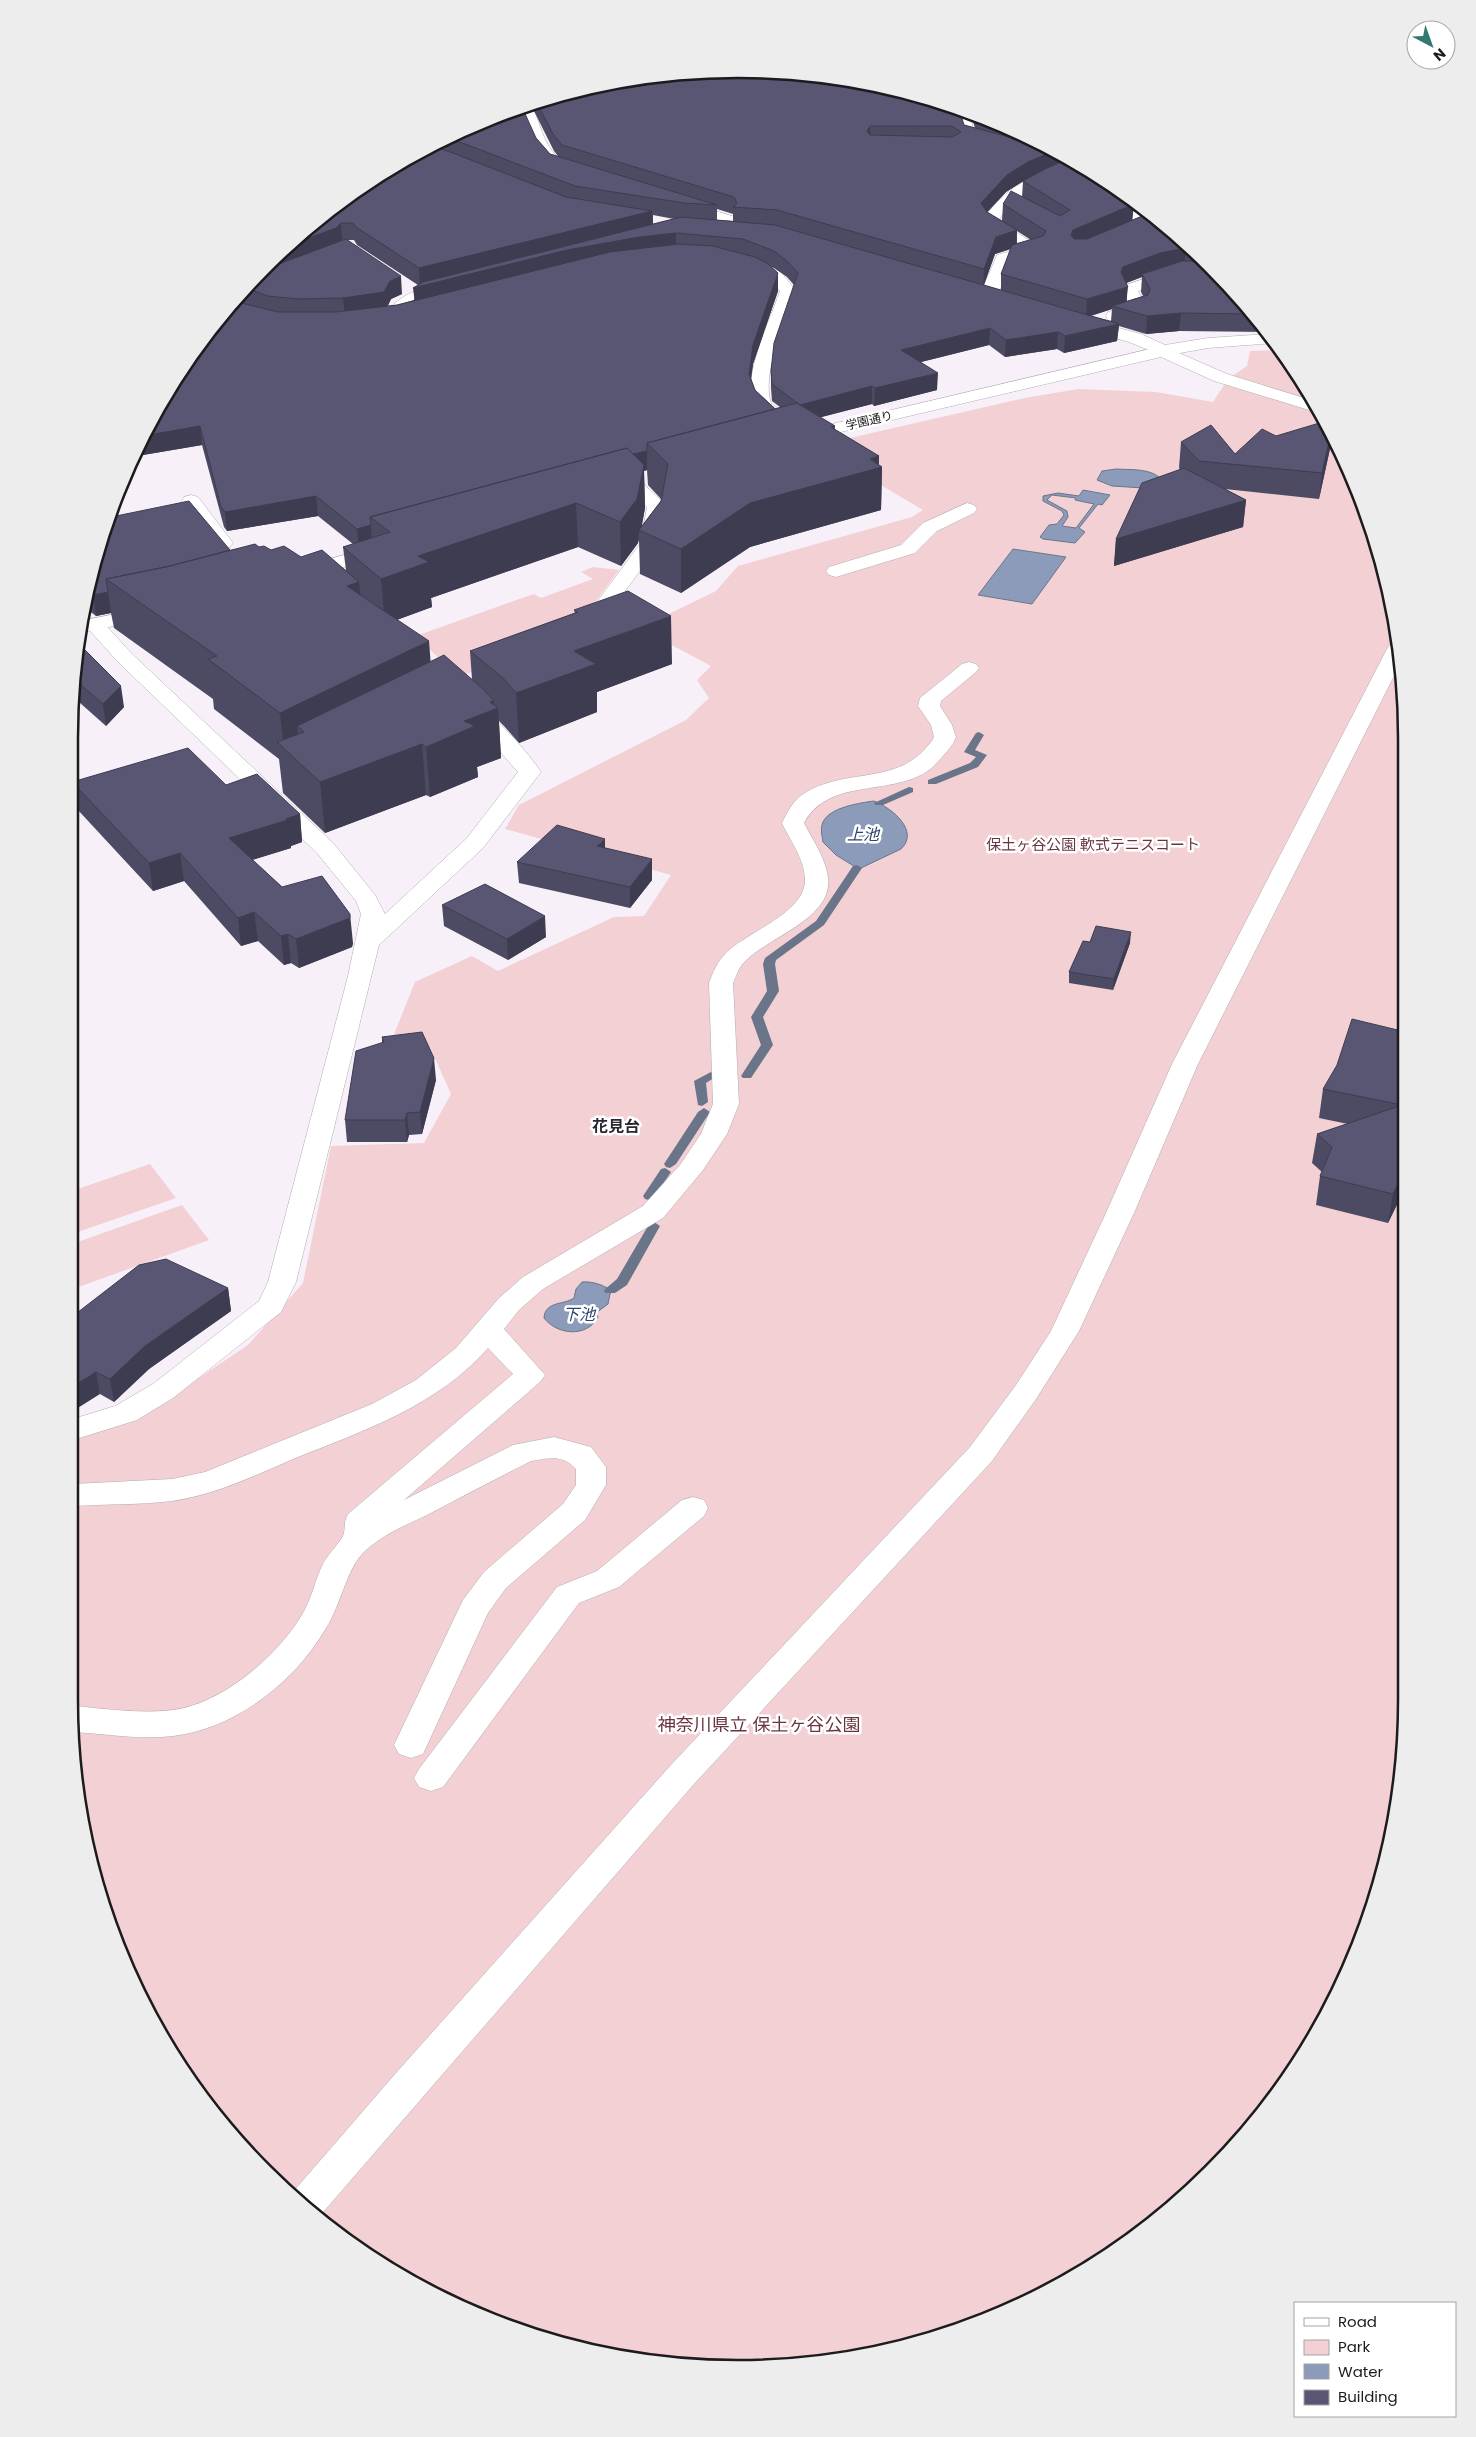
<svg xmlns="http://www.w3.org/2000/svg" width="1476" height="2437" viewBox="0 0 1476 2437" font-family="Poppins,'Noto Sans JP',sans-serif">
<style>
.green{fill:#f2d0d4}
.water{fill:#8c9bb9;stroke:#6b758a;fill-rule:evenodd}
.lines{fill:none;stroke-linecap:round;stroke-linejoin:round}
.stream{fill:#6b758a;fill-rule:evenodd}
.pedestrian-casing{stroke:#b2acb4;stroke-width:1}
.minor-casing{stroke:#b2acb4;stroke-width:1}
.tertiary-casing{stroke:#b2acb4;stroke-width:1}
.pedestrian{fill:#fff;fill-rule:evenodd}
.minor{fill:#fff;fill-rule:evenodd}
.tertiary{fill:#fff;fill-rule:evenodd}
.wall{fill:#4d4a63;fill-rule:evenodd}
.shaded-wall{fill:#3e3c50}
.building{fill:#595673;stroke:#3e3c50;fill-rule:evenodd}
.labels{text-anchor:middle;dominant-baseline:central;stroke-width:5;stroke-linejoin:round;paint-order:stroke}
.far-street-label{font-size:12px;fill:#1d1b1e;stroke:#fff}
.park-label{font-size:15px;fill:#6b3540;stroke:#fff}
.water-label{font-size:16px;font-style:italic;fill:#2e436e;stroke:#fff}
.neighbourhood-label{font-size:16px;font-weight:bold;fill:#2c272e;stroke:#fff}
.near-park-label{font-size:18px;fill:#6b3540;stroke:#fff}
.rim{fill:none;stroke:#1d1b1e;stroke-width:2.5}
</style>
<rect width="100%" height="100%" fill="#f7f0f9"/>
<path class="green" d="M1279 350 1318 404 1372 523 1406 694V1743L1372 1914 1294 2071 1211 2172 1145 2230 1034 2299 953 2333 826 2362 738 2368 608 2355 523 2333 442 2299 331 2230 207 2106 138 1995 104 1914 75 1787 73 1438 148 1412 248 1345 303 1283 331 1146 424 1143 451 1094 430 1047 393 1037 415 982 472 956 498 971 614 917 644 916 671 875 505 829 519 805 686 720 709 698 697 680 711 666 640 628 716 591 738 566 912 517 923 510 815 446 1025 398 1078 389 1156 392 1213 402 1228 379 1247 366 1250 351Z
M593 567 619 570 584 617 459 678 416 636 525 597 534 594 541 598 593 579 581 572Z
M150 1164 176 1198 72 1234V1191Z
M182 1205 209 1240 73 1289 72 1244Z"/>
<path class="water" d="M1116 469C1131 470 1151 468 1161 479L1144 488 1112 486 1097 480 1102 471Z
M1083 490 1110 495 1102 505 1098 504 1079 528 1085 532 1075 543 1043 539 1040 537 1049 525 1057 524 1064 515 1062 511 1043 501V496L1058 493 1079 496ZM1052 495 1076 498 1075 500 1094 504 1076 528 1062 526 1068 517 1067 511 1047 500Z
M1013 549 1066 557 1032 604 978 595Z
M874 801C892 808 920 831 901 849L861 868H857L836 855 823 842C822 836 820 828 823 822 830 807 860 803 874 801Z
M582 1282C591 1281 606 1285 612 1292L610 1294 608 1304 596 1313 598 1317C587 1338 557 1335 544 1318 545 1301 564 1305 574 1298L576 1289Z"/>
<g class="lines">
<path class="stream" d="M979 732 984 735 975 750 987 755 978 767 936 784H928V780L970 763 976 757 964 752 976 733Z
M909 787 913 788V792L883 805H875L874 803Z
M857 865 862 868 824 925 776 960 775 964 779 991 763 1017 773 1045 751 1078H743L741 1076 761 1045 751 1017 767 991 763 964 765 958 816 921 853 866Z
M711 1072 717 1076 706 1083 708 1102 702 1106 698 1105 694 1081Z
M704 1108 710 1112 676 1164 670 1168 666 1167 664 1164 698 1112Z
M665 1168 671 1172 653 1199 649 1200 645 1199 643 1196 661 1169Z
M654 1222 660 1226 627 1285 615 1293H605L604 1290 617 1279 648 1226Z"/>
<defs>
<path id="pedestrian" d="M967 503 974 505 977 509 974 513 937 531 915 553 836 577 829 575 826 571 829 567 901 545 923 523Z
M969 662 976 664 979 668 976 672 941 701 940 706 952 725 956 737C953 745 948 750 943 756 937 762 933 768 926 772 888 796 828 778 804 823 812 839 823 854 827 872 839 920 764 936 741 966 738 970 736 977 733 983L739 1104 727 1134 703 1170 663 1218 543 1289 519 1310 504 1329 545 1375 540 1382 404 1500 513 1445 554 1437 591 1447 606 1467V1485L585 1520 506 1588 488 1613 423 1754 411 1758 399 1754 394 1745 463 1600 484 1572 563 1504 576 1485V1469C563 1454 548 1458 531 1461 496 1479 461 1497 427 1515 404 1526 379 1536 362 1554 346 1571 340 1607 326 1628 294 1683 236 1728 173 1736 140 1740 107 1734 74 1732V1706C107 1709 140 1714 173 1710 222 1704 279 1655 303 1613 312 1598 315 1580 323 1564 328 1554 338 1545 343 1536 346 1529 343 1523 348 1514L513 1374 488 1348C437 1406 363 1431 293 1459 254 1476 214 1495 172 1501 140 1505 106 1504 73 1506V1484L172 1479 205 1472 372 1404 416 1380 456 1348 499 1298 523 1277 643 1206 680 1165 701 1134 713 1104 709 983C713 972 718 961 726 953 747 932 805 913 805 880 805 860 790 840 782 823 788 811 793 800 805 793 842 769 894 784 925 749 928 745 932 742 934 737L931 725 918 706 920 698 962 664Z
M693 1497 704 1500 708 1508 704 1516 619 1587 579 1603 443 1787 431 1791 419 1787 414 1778 419 1769 557 1587 597 1571 682 1500Z"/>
<path id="minor" d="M531 105C539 119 541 135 550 148 556 158 567 162 573 170L570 173C542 180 526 128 518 109Z
M954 108 968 112 975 134 1009 144 1030 139 1041 145 1009 152 964 140Z
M1049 149 1087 169 1153 220 1155 223 1153 226 1128 237H1116L1114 234 1116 231 1136 222 1050 155 1048 152Z
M1057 168 1065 173 1062 176C1037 186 1013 197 998 221L1043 249 1041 252 1010 261 1001 287 994 299H982L980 295 997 255 1021 248 987 228 982 221C1000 194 1026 176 1057 168Z
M680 200 774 229 776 232 768 237 675 208 672 205 675 202Z
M1176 268 1184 273 1182 276 1138 291 1147 308 1145 312 1114 321 1108 320 1106 316 1108 312 1129 306 1121 289 1123 286Z
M450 281 458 286 456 289C432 295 413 299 398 321H386L384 317C399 292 423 288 450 281Z
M1081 318 1141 334 1165 345 1208 338 1268 334 1275 343 1208 348 1163 356 1129 342 1075 327 1073 323 1075 319Z
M630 476 637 478 667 506 660 544 599 626 586 631 579 629 576 625 585 618 640 544 647 507 621 482 623 478Z
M191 495 198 497 230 539 233 543 230 547H216L184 505 182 501 184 497Z
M95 619 102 621 131 653 333 843 375 895 385 914 467 838 518 772 487 737 462 713 465 708C471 707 476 706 481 709 498 718 530 755 541 772L483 848 379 945 296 1282 281 1312 173 1398 137 1420 73 1440V1419L115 1406 153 1384 259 1301 268 1282 348 976 361 914 356 901 317 853 117 661 85 625 88 621Z"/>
<path id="tertiary" d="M744 259 781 272 796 291C786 321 761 373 771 403L792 421 789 425C779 427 773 423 765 417 758 411 751 404 751 395 748 365 770 320 780 291 771 276 754 272 738 267L736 264Z
M1163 346 1227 374 1317 402 1322 414 1214 381 1161 357 798 442 792 441 789 437 792 433 798 432Z
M380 545 387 547 390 551 387 555 301 579 294 577 291 573 294 569Z
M148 608 155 610 158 614 155 618 83 632 85 620Z
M1396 643 1400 664 1198 1064 1134 1213 1079 1331 1036 1399 992 1461 694 1784 318 2218 293 2192 396 2073 670 1766 970 1447 1016 1385 1051 1331 1106 1213 1172 1064 1387 649 1390 645Z"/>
</defs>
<use href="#pedestrian" class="pedestrian-casing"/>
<use href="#minor" class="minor-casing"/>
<use href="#tertiary" class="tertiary-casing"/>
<use href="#pedestrian" class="pedestrian"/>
<use href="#minor" class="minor"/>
<use href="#tertiary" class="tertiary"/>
</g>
<path class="wall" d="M608 82 964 125 975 128 970 112 994 120 1060 155V163L1117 191 1097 174 1110 182 1241 297 1267 332 1179 331 1146 334 1119 326 1117 341 1064 353 1057 349 1005 357 989 345 921 362 937 390 874 406 872 404 820 417 835 426V430L879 456V465L882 467 881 510 750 547 681 593 640 574 639 540 638 543 621 566 578 547 431 598 432 607 397 620 431 662 472 679 470 651 575 613 574 610 672 664 597 692V712L519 743 504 726 499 721 501 758 477 767 478 777 430 797 426 795 325 833 283 793 279 759 214 709 213 699 114 628 111 613 96 616 87 609 104 523 116 516 230 550 259 547 301 557 346 570 343 547 353 544 318 516 227 531 224 527 202 445 137 456 182 366 265 265 366 181 482 120 536 138 550 154 558 156 554 151 531 105ZM1023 181 1022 197 1003 204 1002 221 987 212 1006 192ZM1134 205 1141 211 1145 215 1132 220ZM717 209 733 214V221L717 220ZM653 215 674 219 653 224ZM1017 231 1031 240 1017 244ZM347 240H354L357 245 418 285 414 300 397 305 388 306 391 299 402 294ZM1011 249 1001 274V290L984 285 995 254ZM771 267 774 268 787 277 794 285 771 371V388L772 401 780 407 776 409 755 390 751 379 753 364 778 291ZM1142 277 1141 292 1143 296 1127 301 1126 283ZM1112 309 1111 321 1091 316ZM647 470 648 485 661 499V501L641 527 645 508 644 471Z
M1276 436 1331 444 1319 499 1225 489 1246 500 1243 527 1114 566 1116 539 1180 469 1179 468 1181 442 1235 454Z
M80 645 124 707 106 726 70 694Z
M72 782 226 785 300 814 302 842 291 846V848L252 860 282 887 353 943 352 947 299 968 291 963 284 965 258 941 241 946 184 881 153 891 77 809Z
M605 848 652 880 630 908 519 883 517 862Z
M442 905 546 937 508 960 444 926Z
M1090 942 1130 943 1113 990 1069 983V972Z
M1406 1032V1186L1388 1223 1316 1205 1320 1176 1322 1172 1312 1163 1317 1134 1348 1124 1319 1118 1323 1089Z
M382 1037 436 1080 422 1134 409 1135 407 1142H347L345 1120 382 1043Z
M228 1288 231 1311 149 1369 114 1402 100 1394 73 1316Z"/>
<path class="shaded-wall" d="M870 126V142L867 131Z
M1010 128 1028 138 1009 142Z
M1054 151 1060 155 1059 165 1027 179 1006 192 980 220 981 203 1007 175 1028 162Z
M1134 204 1132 222 1072 247 1071 235 1073 230Z
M652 211 653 228 420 286 419 268Z
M341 223 342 240 338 245 261 270 265 265 287 246Z
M1017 230 1016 247 995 254 983 287 984 269 996 237Z
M676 233V249L415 304 413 288 567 250 639 237Z
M1186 248 1184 265 1142 274V277L1121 285 1128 287 1126 305 1112 306V309L1086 317 1087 299 1123 267 1160 253Z
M778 273V291L753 364 749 393V374L753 345Z
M401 276 402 294 391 299 385 310 345 316 343 298 390 281Z
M1181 313 1179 331 1146 334 1147 316Z
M1119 324 1117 341 1064 353 1065 336Z
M990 328 989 345 901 367V350Z
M1058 332 1057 349 1005 357 1006 340Z
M938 373 937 390 874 406 875 388Z
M872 386V404L799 423V405Z
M200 426 202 445 137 456 148 435Z
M1331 433 1332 435 1331 444 1319 499 1322 473Z
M647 451V470L644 471 645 508 641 531 639 530 638 543 621 566 620 522 643 472 390 532 378 523Z
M879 456 878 468 882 467 881 510 750 547 681 593V549L750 503 870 459Z
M316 496 318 516 227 531 225 512Z
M1246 500 1243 527 1114 566 1116 539Z
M576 503 578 547 431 598 432 607 385 624 381 579 418 556Z
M371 525 372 545 359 549 357 529Z
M359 582 364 631 347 586Z
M108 592 111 613 96 616 93 595Z
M671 616 672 664 597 692V712L519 743 516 693 574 651Z
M429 641 433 692 297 726 300 757 284 748 280 713Z
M121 686 124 707 106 726 103 704Z
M494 701V709L498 708 501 758 477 767 478 777 430 797 426 747 490 702Z
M422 744 426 795 325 833 320 782Z
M300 814 302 842 291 846V848L232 866 229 838Z
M605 839V859L597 846Z
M180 853 184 881 153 891 149 863Z
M652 859V880L630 908V887Z
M254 912 258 941 241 946 238 918Z
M350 914 353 943 352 947 299 968 296 939Z
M545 916 546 937 508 960 507 939Z
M1131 932 1130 943 1113 990 1114 979Z
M288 934 291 963 284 965 281 936Z
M434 1058 436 1080 422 1134 420 1112Z
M407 1113 409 1135 407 1142 405 1120Z
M1406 1167V1186L1388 1223 1393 1194Z
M228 1288 231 1311 149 1369 114 1402 110 1379 145 1346Z
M96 1372 100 1394 73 1411V1386Z"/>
<path class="building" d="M738 69 869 82 959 109 964 125 1009 137 1022 134 1054 151 1028 162 1007 175 981 203 987 212 1017 230 996 237 984 269 777 210 733 207 737 203 734 197 562 145 553 134 537 103 608 82ZM870 126H952L961 132 952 137 870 135 867 131Z
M522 107 536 138 550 154 717 205 684 203 575 186 465 144 447 138 482 120Z
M977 114 994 120 999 123 977 116Z
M432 146 453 153 566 197 652 211 419 268 356 227 353 223H341L336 228 287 246 366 181Z
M1068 159 1092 172 1134 204 1073 230 1071 235 1074 239H1087L1147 214 1185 248 1160 253 1123 267 1121 272 1128 287 1087 299 1001 274 1012 245 1043 236 1046 231 1003 204 1011 191 1060 216 1070 210 1023 181 1045 169Z
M681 217 775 225 1119 324 1065 336 1058 332 1006 340 990 328 901 350 938 373 875 388 872 386 800 405 772 384 771 371 774 343 798 273 787 261 774 251 743 239 676 233 639 237 567 250 413 288 423 282Z
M346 239 401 276 390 281 384 292 343 298 298 299 268 296 246 288 265 265H276Z
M679 244 713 246 755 257 768 264 778 273 753 345 749 374 755 390 775 409 647 443V451L633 454 627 448 370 517 371 525 357 529 316 496 225 512 221 507 200 426 148 435 182 366 235 300 241 303 278 312H336L397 305 610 252Z
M1182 261H1201L1241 297 1253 314 1181 313 1147 316 1112 306 1148 295 1150 289 1142 274Z
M797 403 835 426 831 427 879 456 870 459 882 467 750 503 681 549 639 530 661 501 668 464 647 443Z
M1326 421 1331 433 1322 473 1199 461 1181 442 1211 425 1235 454 1262 429 1276 436Z
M627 448 644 465 637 499 620 522 576 503 418 556 429 562 381 579 343 547 390 532 370 517Z
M1184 468 1246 500 1116 539 1142 483Z
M189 501 230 550 170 566 106 579 108 592 93 595 90 593 104 523 113 505 116 516Z
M255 544 259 547 264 546 271 550 284 546 301 557 322 550 359 582 347 586 429 641 280 713 208 659 217 656 106 579 170 566Z
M628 591 671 616 574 651 596 664 516 693 502 677 470 651 578 612 574 610Z
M80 645 121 686 103 704 73 678Z
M444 655 483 689 494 701 490 702 498 708 464 721 475 726 426 747 422 744 320 782 277 742 304 732 297 726Z
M188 748 226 785 257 774 300 814 286 819 288 820 229 838 282 887 322 876 350 914V918L296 939 288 934 281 936 254 912 238 918 180 853 149 863 72 782Z
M557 825 605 839 597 846 652 859 630 887 517 862Z
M485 884 545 916 507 939 442 905Z
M1096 926 1131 932 1114 979 1069 972 1083 941 1090 942Z
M1352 1019 1406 1032V1167L1393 1194 1320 1176 1332 1147 1317 1134 1402 1105 1323 1089 1337 1065Z
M422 1032 434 1058 420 1112 407 1113 405 1120H345L356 1051 384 1042 382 1037Z
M166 1259 228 1288 145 1346 110 1379 96 1372 73 1386V1316L139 1265Z"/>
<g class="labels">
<g class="far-street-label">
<text transform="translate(869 420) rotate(-13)">学園通り</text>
</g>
<g class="park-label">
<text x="1093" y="844">保土ヶ谷公園 軟式テニスコート</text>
</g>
<g class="water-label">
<text x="863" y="834">上池</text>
<text x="579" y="1314">下池</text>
</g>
<g class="neighbourhood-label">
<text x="616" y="1126">花見台</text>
</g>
<g class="near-park-label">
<text x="759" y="1724">神奈川県立 保土ヶ谷公園</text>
</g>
</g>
<path d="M0 0H1476V2437H0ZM738 78H738A660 660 0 0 1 1398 738V1700A660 660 0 0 1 738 2360H738A660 660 0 0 1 78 1700V738A660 660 0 0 1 738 78Z" fill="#ededed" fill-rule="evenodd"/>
<path class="rim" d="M738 78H738A660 660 0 0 1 1398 738V1700A660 660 0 0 1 738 2360H738A660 660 0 0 1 78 1700V738A660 660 0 0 1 738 78Z"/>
<rect x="1294" y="2302" width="162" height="115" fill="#ffffff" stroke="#a5a4a5"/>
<rect x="1304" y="2318" width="25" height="8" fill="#ffffff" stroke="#a5a4a5"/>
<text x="1338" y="2327" font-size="15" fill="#1d1b1e">Road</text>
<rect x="1304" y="2340" width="25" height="15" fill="#f2d0d4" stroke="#a5a4a5"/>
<text x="1338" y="2352" font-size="15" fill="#1d1b1e">Park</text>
<rect x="1304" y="2364" width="25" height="15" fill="#8c9bb9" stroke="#a5a4a5"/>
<text x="1338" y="2377" font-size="15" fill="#1d1b1e">Water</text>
<rect x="1304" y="2390" width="25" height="15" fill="#595673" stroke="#a5a4a5"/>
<text x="1338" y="2402" font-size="15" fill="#1d1b1e">Building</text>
<g transform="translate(1431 45) rotate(139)"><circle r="24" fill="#ffffff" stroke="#a5a4a5"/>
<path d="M0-4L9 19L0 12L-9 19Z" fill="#327970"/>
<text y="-8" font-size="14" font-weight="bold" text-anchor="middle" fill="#1d1b1e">N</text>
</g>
</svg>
